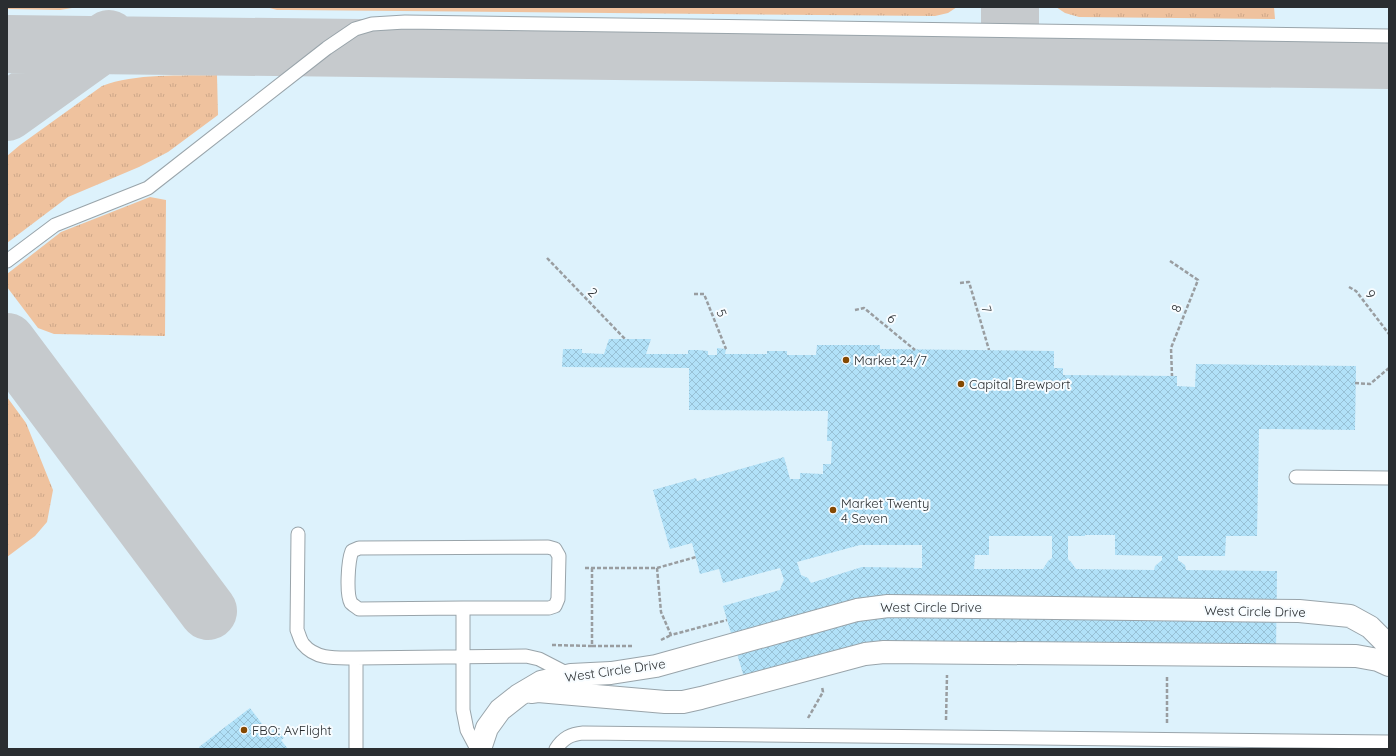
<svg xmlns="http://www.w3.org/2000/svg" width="1396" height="756" viewBox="0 0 1396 756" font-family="Quicksand,sans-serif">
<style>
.built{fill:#ddf2fc}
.grass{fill:url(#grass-tufts)}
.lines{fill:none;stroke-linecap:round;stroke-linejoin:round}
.taxiway{stroke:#c6cacd;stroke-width:58}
.building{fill:url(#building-cross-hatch);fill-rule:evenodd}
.lane-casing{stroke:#99a4aa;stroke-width:15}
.street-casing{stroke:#99a4aa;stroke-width:24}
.path{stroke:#999da0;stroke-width:2.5;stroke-dasharray:4 2;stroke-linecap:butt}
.lane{stroke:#fff;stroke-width:13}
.street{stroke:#fff;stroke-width:22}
.poi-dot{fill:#854902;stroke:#f7fcff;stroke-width:1.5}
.labels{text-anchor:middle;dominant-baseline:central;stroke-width:4;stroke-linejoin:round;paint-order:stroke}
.street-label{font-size:13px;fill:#2a2e31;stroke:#f7fcff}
.poi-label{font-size:13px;fill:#2a2e31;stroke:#f7fcff;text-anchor:start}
</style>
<defs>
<pattern id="grass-tufts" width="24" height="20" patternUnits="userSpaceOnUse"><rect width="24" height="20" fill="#efc29e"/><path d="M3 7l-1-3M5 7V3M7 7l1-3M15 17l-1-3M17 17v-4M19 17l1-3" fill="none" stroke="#cda789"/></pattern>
<pattern id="building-cross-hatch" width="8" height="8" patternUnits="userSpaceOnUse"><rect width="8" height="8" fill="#b1e1f8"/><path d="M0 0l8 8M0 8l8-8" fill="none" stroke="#98c1d5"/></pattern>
</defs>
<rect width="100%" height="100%" fill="#f7fcff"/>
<path class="built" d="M7 7H1389V749H7Z"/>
<path class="grass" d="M7 7H78L60 10 7 9Z
M266 7H957L948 13 935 16 290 10H277Z
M1056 7H1274L1275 19 1079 17 1065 13Z
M217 75 218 115 168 152 139 167 68 197 7 243V156L20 145 102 86C135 73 181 76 217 75Z
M150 197 166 200 165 336 54 334 38 328 7 287V274L61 232Z
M7 397 26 423 53 490 47 522 35 536 7 557Z"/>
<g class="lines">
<path class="taxiway" d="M1010 7V55
M7 44 1389 60
M7 112 109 39
M7 342 208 611"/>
</g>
<path class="building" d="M609 339H651L646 354H688V350H698L708 351V355H717V348L726 349 725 354H767V351H787V355H816L817 345H880V349L1054 351V368H1063V375L1177 376V386L1195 387 1196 364 1356 366 1355 430 1259 429 1257 536H1226L1225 556H1178V560L1185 565 1186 570 1277 571 1276 652 873 648 746 684 723 606 780 590 782 584 784 580 780 568 723 583 719 569 700 574 692 543 670 549 653 490 696 478 697 481 784 457 790 479H800V473L823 474V464H831L832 441H827L828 411 689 410V368L562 367 563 349H582V353L604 354ZM1085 535H1115V555L1162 556V560L1155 566 1154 570 1076 569 1071 562 1068 559V536H1085ZM989 536H1052V558L1048 561 1043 569H974L975 555H989ZM860 545H922V568L862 567 811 583 808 578 801 575 797 562Z
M250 708 269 733 276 728 284 738 281 740 288 749H200L199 747Z"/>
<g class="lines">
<defs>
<path id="lane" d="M7 261 55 225 148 188 327 48 355 29 372 24 405 22 1389 36
M1296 477 1389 478
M298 534 297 630C299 634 300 640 303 644 316 660 337 658 356 658
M463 608 359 609C356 607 353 605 351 603 346 594 348 561 352 551L359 548 548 547 555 549 559 556 558 599 555 606 549 608H463V710L467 730 477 749
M356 749V658L526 656 539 659 570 675
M556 749C563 738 571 734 583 733L1389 742"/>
<path id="street" d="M531 692 538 691 665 702H683L701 698 865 654 884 652 1356 656 1378 660 1389 665
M480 749 487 728 500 710 519 695 541 682 571 675 611 673 656 666 857 610 888 606 1299 611 1350 616 1370 627 1389 646"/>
</defs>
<use href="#lane" class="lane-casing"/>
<use href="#street" class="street-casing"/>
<path class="path" d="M547 258 625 339
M1170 261 1198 280 1171 348 1172 376
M960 283 969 282 989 350
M1349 287 1356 291 1389 334
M694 294H704L726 349
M855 310 864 308 915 350
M1355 383 1370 384 1389 368
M585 568H657L696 557
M592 568V646H633
M657 568 661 612 671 635 727 620
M661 640 671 635
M552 645 592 646
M808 718 823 692 822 687
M946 720 947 675
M1167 723V676"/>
<use href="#lane" class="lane"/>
<use href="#street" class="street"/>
</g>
<g class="poi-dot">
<circle cx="846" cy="360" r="4"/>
<circle cx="961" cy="384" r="4"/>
<circle cx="833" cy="510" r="4"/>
<circle cx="244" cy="730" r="4"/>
</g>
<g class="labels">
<g class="street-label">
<text transform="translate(593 292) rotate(46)">2</text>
<text transform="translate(1371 294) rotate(53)">9</text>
<text transform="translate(1176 308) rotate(-68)">8</text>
<text transform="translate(987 309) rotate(73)">7</text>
<text transform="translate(722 313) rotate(68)">5</text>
<text transform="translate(892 318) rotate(39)">6</text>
<text x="931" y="607">West Circle Drive</text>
<text transform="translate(1255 611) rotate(1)">West Circle Drive</text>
<text transform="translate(615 670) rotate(-8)">West Circle Drive</text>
</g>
<g class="poi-label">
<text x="854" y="360">Market 24/7</text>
<text x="969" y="384">Capital Brewport</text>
<text x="841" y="503">Market Twenty<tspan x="841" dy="15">4 Seven</tspan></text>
<text x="252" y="730">FBO: AvFlight</text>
</g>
</g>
<rect width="1396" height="756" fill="none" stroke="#2a2e31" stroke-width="16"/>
</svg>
